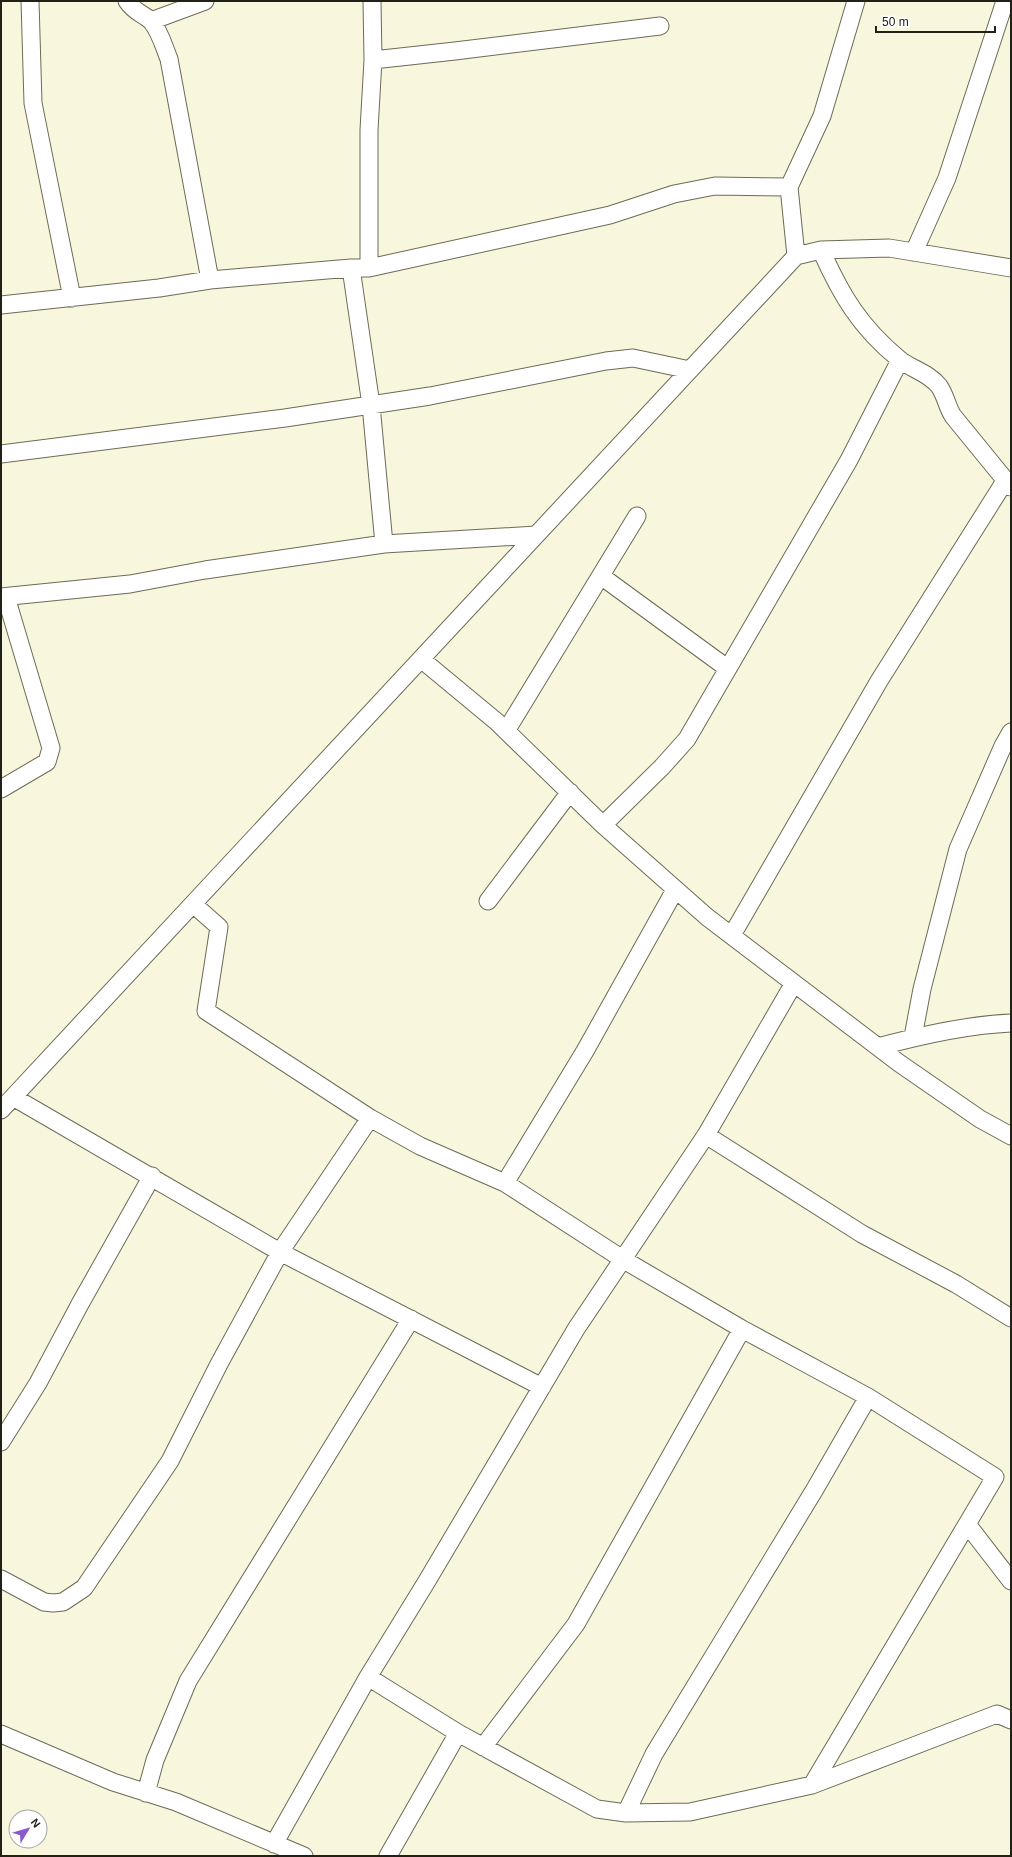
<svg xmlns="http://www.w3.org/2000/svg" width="1012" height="1857" viewBox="0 0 1012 1857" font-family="Helvetica,sans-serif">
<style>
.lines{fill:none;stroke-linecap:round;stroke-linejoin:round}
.minor-casing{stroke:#6d6a56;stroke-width:19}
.minor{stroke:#fff;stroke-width:17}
</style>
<rect width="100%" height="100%" fill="#f9f6de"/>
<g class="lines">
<defs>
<path id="minor" d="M30 1 33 103 72 298
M127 1C136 14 143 13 151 21 160 31 164 47 169 59L210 280
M151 21 205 1
M373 60 455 51 660 26
M789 187 822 116 856 1
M821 250C841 295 860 327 899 359 911 369 929 373 939 386 946 396 947 407 953 416L1011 487
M914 252 947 178 1005 1
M351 268 371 405 384 544
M369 268V130L373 60 372 1
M1 305 159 288 210 280 351 268H369L610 215 674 194 715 186 789 187 796 256
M1 454 285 418 430 396 606 361 633 358 690 370
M601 576 727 668
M1 597 130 584 205 570 384 544 536 535
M421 659 497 722 603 825 707 917 899 1063 980 1119 1011 1136
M506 731 637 516
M1 789 47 762 51 748 6 597
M603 825 662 767 687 739 849 460 900 360
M488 901 570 792
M193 904 219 927 206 1011 370 1118 420 1146 505 1183 624 1260 742 1329 868 1397 995 1477 812 1785
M732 935 879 681 1005 481
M913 1037 922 989 958 849 1003 746 1011 732
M878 1047C922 1035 966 1025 1011 1023
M13 1097 280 1252 542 1387
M1 1110 796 256 821 250 889 248 1011 268
M706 1135 862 1234 956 1284 1011 1318
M505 1183 585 1051 675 890
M1 1442 38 1383 80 1304 152 1176
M967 1524 1011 1581
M1 1579 44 1602 53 1603 63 1602 84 1588 170 1461 219 1364 280 1252 370 1118
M368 1677 458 1733 597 1809 626 1813 690 1812 812 1785 997 1714 1011 1720
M1 1734 113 1782 176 1802 304 1856
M483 1747 576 1624 742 1329
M146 1793 155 1760 188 1681 411 1319
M626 1813 654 1754 815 1489 868 1397
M274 1844 368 1677 427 1581 576 1329 706 1135 794 983
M388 1856 458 1733"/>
</defs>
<use href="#minor" class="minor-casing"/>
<use href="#minor" class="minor"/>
</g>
<rect width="1012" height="1857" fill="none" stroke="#222118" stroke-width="4"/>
<g transform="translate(28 1829) rotate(52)"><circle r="19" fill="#ffffff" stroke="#a7a6a3"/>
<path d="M0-3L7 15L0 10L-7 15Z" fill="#8c58d1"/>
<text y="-6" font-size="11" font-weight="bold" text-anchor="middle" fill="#222118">N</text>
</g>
<path d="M876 26v6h119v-6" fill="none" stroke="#222118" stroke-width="2"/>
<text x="882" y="26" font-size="12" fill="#222118" stroke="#ffffff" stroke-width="3" paint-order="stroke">50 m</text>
</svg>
